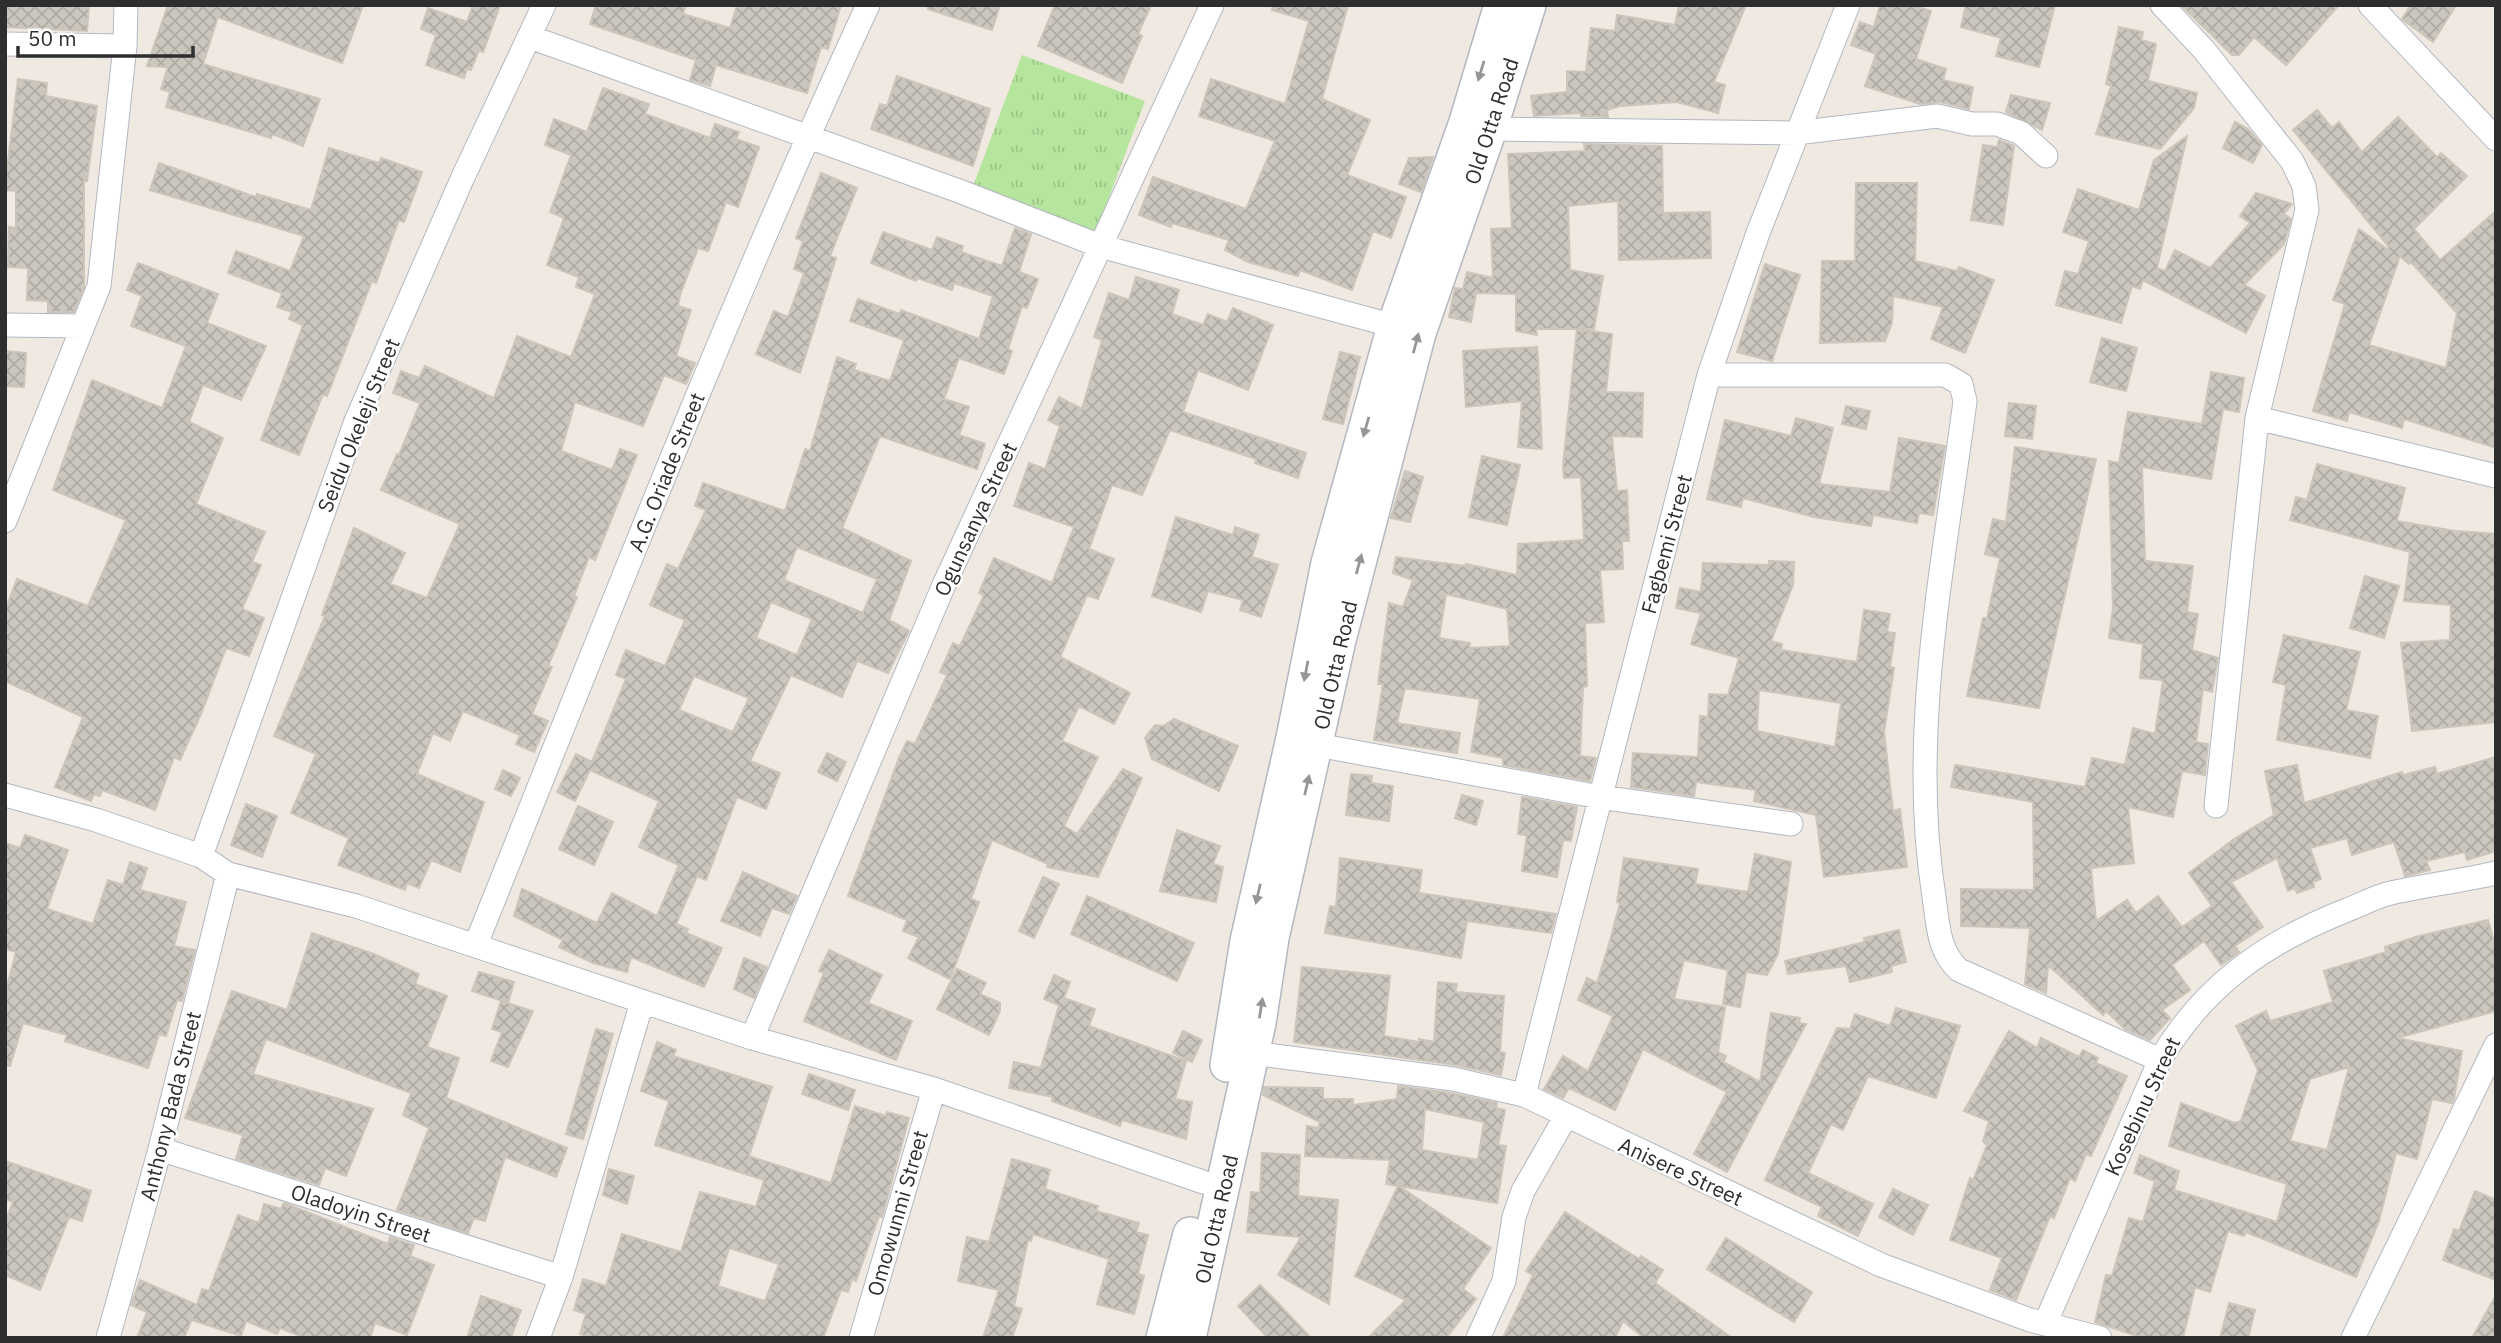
<svg xmlns="http://www.w3.org/2000/svg" width="2501" height="1343" viewBox="0 0 2501 1343" font-family="'IBM Plex Sans',sans-serif">
<style>
.grass{fill:url(#grass-tufts)}
.building{fill:url(#building-cross-hatch);stroke:#cbc5ba;stroke-width:2;fill-rule:evenodd}
.lines{fill:none;stroke-linecap:round;stroke-linejoin:round}
.street-casing{stroke:#b4b7c1;stroke-width:25}
.secondary-casing{stroke:#b4b7c1;stroke-width:36}
.street{stroke:#fff;stroke-width:23}
.secondary{stroke:#fff;stroke-width:33}
.oneway{fill:#969696}
.labels{text-anchor:middle;dominant-baseline:central;stroke-width:5;stroke-linejoin:round;paint-order:stroke}
.street-label{font-size:21px;fill:#2e2e2e;stroke:#fff}
</style>
<defs>
<pattern id="grass-tufts" width="24" height="20" patternUnits="userSpaceOnUse" patternTransform="scale(1.75)"><rect width="24" height="20" fill="#b6e59e"/><path d="M3 7l-1-3M5 7V3M7 7l1-3M15 17l-1-3M17 17v-4M19 17l1-3" fill="none" stroke="#9dc588"/></pattern>
<pattern id="building-cross-hatch" width="8" height="8" patternUnits="userSpaceOnUse" patternTransform="scale(1.75)"><rect width="8" height="8" fill="#cbc7bf"/><path d="M0 0l8 8M0 8l8-8" fill="none" stroke="#afaba4"/></pattern>
</defs>
<rect width="100%" height="100%" fill="#efe9e1"/>
<path class="grass" d="M1022 55 1145 101 1095 235 972 189Z"/>
<path class="building" d="M5 5H89L87 31 5 27Z
M168 5H363L342 63 218 17 203 64 320 99 303 146 272 134 271 138 166 107 170 92 161 89 168 67 147 66Z
M473 5H500L483 52 479 50 471 70 467 69 464 78 426 65 436 35 421 29 428 8 467 22Z
M596 5H686L683 14 730 28 737 5H841L828 49 821 47 807 93 716 65 710 86 690 80 696 60 590 24Z
M928 5H1000L992 30 928 9Z
M1055 5H1151L1138 34 1142 36 1122 83 1038 46Z
M1273 5H1348L1322 99 1370 120 1347 175 1406 197 1391 238 1373 231 1352 290 1300 270 1298 276 1248 262 1225 250 1229 240 1172 223 1171 227 1139 215 1153 177 1246 209 1275 141 1199 116 1211 79 1285 104 1309 21 1272 10Z
M1679 5H1746L1714 82 1725 85 1718 113 1677 102 1620 106 1607 110 1608 117 1581 116V113L1534 116 1531 96 1567 92V71L1586 72 1591 28 1615 31 1617 15 1675 25Z
M1880 5H1911L1931 11 1916 59 1946 69 1943 80 1973 87 1969 109 1940 102 1920 104 1865 86 1876 54 1851 45 1860 22 1874 27Z
M1966 5H2055L2039 67 1996 56 2001 38 1961 27Z
M2181 5H2339L2286 65 2254 37 2239 55H2232Z
M2411 5H2456L2433 42 2402 19Z
M2119 27 2143 32 2141 40 2156 44 2148 81 2197 93 2194 108 2160 149 2096 134 2111 86 2106 84Z
M897 76 990 109 973 166 871 129 880 104 887 106Z
M18 79 47 83 46 96 97 106 87 181H84V287L74 312H48V301L27 300 28 268 8 267 9 227 16 228V191L5 190V186Z
M603 88 649 104 645 114 710 138 715 124 739 132 736 139 759 147 738 207 726 202 708 251 698 248 680 295 678 306 691 310 676 356 695 363 686 384 664 375 643 426 575 402 561 451 612 470 620 449 637 455 595 560 589 557 574 596 577 597 548 666 552 667 532 714 548 721 534 752 516 744 520 735 463 711 450 741 433 733 417 774 484 802 460 872 431 860 419 888 407 883 405 890 338 865 349 838 291 813 316 754 274 736 325 616 322 615 354 528 405 553 390 584 427 598 460 524 381 490 397 454 399 455 420 403 393 393 401 371 419 378 425 366 494 398 517 336 571 357 595 294 576 287 579 277 547 265 564 218 550 212 571 155 545 145 554 119 587 132Z
M2011 95 2050 103 2042 130 2006 112Z
M2317 110 2332 128 2339 122 2362 152 2398 117 2437 157 2441 153 2467 176 2414 229 2440 260 2496 211V448L2404 419 2402 428 2349 412 2347 421 2313 411 2345 304 2333 300 2359 229 2387 249 2389 247 2293 130ZM2400 256 2409 264 2411 262 2457 313 2446 368 2369 345Z
M2235 122 2248 129 2262 145 2253 163 2223 148Z
M2187 136 2157 268 2165 271 2175 250 2210 268 2250 223 2240 216 2256 193 2292 204 2284 214 2291 219 2284 244 2244 285 2265 296 2246 333 2143 280 2140 289 2132 286 2121 323 2056 305 2065 271 2078 274 2089 241 2063 232 2078 189 2139 210 2154 160Z
M1999 140 2014 146 2003 225 1971 220 1983 145 1997 147Z
M1584 144 1662 146 1663 213 1710 212 1711 258 1619 260 1618 201 1568 206 1570 270 1603 276 1594 329H1536L1537 335 1516 331V294L1476 293 1471 322 1449 317 1455 288 1463 289 1467 272 1493 278 1491 229 1512 228 1508 154 1585 151Z
M329 148 379 163 381 158 422 172 404 222 399 220 376 283 372 281 327 396 323 394 299 455 261 440 303 325 289 319 292 312 277 307 282 293 228 273 236 251 290 271 304 236 150 190 159 163 256 197 257 194 311 210Z
M1433 157 1421 192 1399 184 1409 158Z
M821 173 857 188 830 256 836 258 800 373 756 354 774 311 788 317 804 273 794 269 803 241 796 238Z
M1856 183H1917L1915 261 1957 271 1959 267 1994 280 1965 353 1931 339 1943 307 1893 296 1892 323 1885 341 1820 343 1822 261H1855Z
M1015 228 1031 234 1019 272 1038 279 1027 308 1022 306 1008 349 1012 351 1004 374 959 358 944 399 969 407 959 435 985 444 977 469 880 436 842 528 911 561 889 620 909 631 888 673 857 661 842 697 791 675 750 761 780 773 766 809 737 797 706 880 697 876 676 924 688 929 686 933 722 948 704 987 631 957 627 972 593 963 559 947 563 940 514 916 522 889 597 923 612 893 657 916 679 865 639 847 659 801 590 770 575 801 557 792 576 754 592 762 626 679 616 675 626 650 665 666 685 620 650 605 667 564 678 569 706 510 695 506 703 483 785 511 805 449 810 451 837 357 856 364 854 370 890 381 904 340 850 321 858 299 900 314 901 310 979 339 993 296 954 283 952 290 917 278 916 281 871 263 883 232 932 250 937 237 963 246 961 252 1002 266ZM797 547 877 579 863 613 784 580ZM771 602 812 619 797 655 756 638ZM694 676 749 698 733 732 679 710Z
M138 263 218 294 207 323 266 346 241 400 203 385 189 422 223 438 196 504 265 532 252 562 261 565 242 609 264 618 249 656 226 648 201 714 180 760 174 757 155 810 102 790 100 796 94 794 91 801 55 787 83 717 5 681V611L17 579 88 606 126 520 53 490 92 380 162 408 186 346 131 326 142 296 127 290Z
M1765 264 1800 275 1772 361 1737 352Z
M1136 277 1179 290 1172 314 1203 325 1208 314 1227 322 1233 308 1273 325 1248 390 1198 370 1183 412 1306 453 1298 478 1255 463 1256 459 1170 430 1142 495 1112 485 1089 549 1114 559 1098 599 1087 595 1060 657 1130 693 1114 724 1079 706 1062 741 1098 757 1064 826 1077 834 1123 769 1142 778 1098 877 1047 867 1048 864 992 840 971 899 979 902 950 979 908 958 919 937 903 931 907 920 848 896 899 758 907 741 915 744 947 675 940 672 953 643 960 646 984 595 979 593 994 558 1052 583 1074 527 1014 506 1029 463 1045 469 1060 426 1048 420 1059 397 1082 409 1102 340 1094 337 1109 293 1129 300Z
M1577 329 1612 334 1606 392 1643 393 1642 437 1612 436 1617 491 1627 490 1629 541H1622L1623 569 1600 570 1604 622 1585 623 1587 686 1583 687 1580 756 1596 758 1590 781 1503 765V758L1471 752 1480 699 1405 688 1397 723 1460 733 1457 753 1374 740 1383 684H1378L1389 603 1403 607 1413 580 1393 573 1396 557 1465 566 1466 564 1517 575 1518 544 1584 540 1581 477 1564 478 1563 466ZM1446 594 1507 609 1510 646 1469 648 1470 643 1439 638Z
M2102 338 2137 348 2126 391 2090 382Z
M1537 347 1538 358 1542 449 1518 447 1522 401 1466 407 1463 351Z
M5 351 26 353 24 387 5 386Z
M1340 352 1360 357 1343 424 1323 419Z
M2211 372 2244 378 2239 412 2223 409 2211 479 2142 467 2145 561 2193 566 2187 612 2198 614 2192 650 2218 658 2212 692 2203 689 2196 742 2208 744 2205 775 2182 771 2173 817 2128 807 2134 863 2091 868 2096 921 2127 900 2136 913 2158 896 2182 927 2212 906 2189 873 2234 839 2274 815 2265 771 2297 765 2304 803 2402 772 2403 775 2435 767 2437 774 2496 757V851L2467 860 2465 852 2426 861 2430 870 2405 876 2394 842 2352 855 2347 838 2310 848 2321 879 2313 882 2314 887 2297 893 2295 888 2288 891 2277 858 2231 882 2263 927 2235 946 2239 952 2221 965 2204 941 2172 965 2190 990 2162 1010 2170 1018 2150 1040 2125 1029 2106 1011 2103 1015 2048 965 2046 993 2025 984 2030 928 1961 926V889L2034 890 2033 802 1951 787 1955 765 2085 787 2092 758 2125 765 2133 728 2155 734 2163 680 2140 678 2143 644 2109 638 2113 608 2109 461 2119 463 2128 412 2202 424Z
M2009 403 2036 406 2032 439 2005 436Z
M1846 406 1870 411 1866 429 1842 424Z
M1796 418 1833 428 1819 484 1890 492 1899 438 1945 446 1933 515 1919 513 1917 523 1873 515 1871 526 1814 517 1743 498 1741 507 1707 499 1725 420 1791 436Z
M2015 447 2096 459 2039 708 1967 696 1983 618H1987L2000 558 1985 554 1993 519 2006 522Z
M1482 456 1520 465 1507 525 1469 517Z
M2317 464 2405 488 2397 521 2455 531 2496 534V722L2412 731 2401 643 2450 640 2451 605 2404 601 2410 552 2290 520 2296 497 2307 500Z
M1405 471 1423 477 1410 522 1391 518Z
M1176 517 1233 535 1235 527 1259 535 1252 557 1278 565 1261 617 1240 610 1243 600 1208 591 1201 612 1152 596Z
M1769 561 1794 562 1793 585 1771 641 1782 644 1781 650 1857 662 1864 610 1890 614 1887 632 1895 633 1890 667 1894 668 1884 732 1893 811 1900 809 1907 867 1824 877 1816 815 1754 801 1756 790 1696 782 1694 796 1631 787 1633 753 1698 757 1700 716 1708 717 1709 694 1728 695 1739 658 1691 644 1701 613 1676 608 1680 588 1701 592 1703 563 1769 565ZM1759 690 1841 703 1835 747 1757 731Z
M2365 576 2399 586 2384 638 2350 628Z
M2284 635 2360 652 2346 710 2378 716 2370 758 2277 740 2286 685 2273 682Z
M1174 719 1238 746 1219 791 1152 759 1145 738 1155 725 1163 726Z
M827 753 846 762 837 781 818 772Z
M503 770 520 778 511 796 495 789Z
M1351 774 1372 776 1371 783 1393 786 1389 821 1346 815Z
M1462 795 1483 801 1476 825 1455 818Z
M1522 797 1577 807 1571 841 1563 840 1557 877 1522 871 1527 835 1518 834Z
M246 804 277 816 262 857 231 845Z
M578 806 613 822 594 865 559 849Z
M1177 830 1220 846 1213 864 1223 867 1216 902 1160 891Z
M25 835 68 850 47 909 93 924 108 880 123 885 130 862 147 868 140 890 186 902 174 946 195 950 182 1001 177 1000 166 1036 159 1034 148 1068 65 1041 67 1035 23 1023 10 1066 5 1065V994L16 952 5 949V843L20 848Z
M1755 854 1791 862 1778 954 1767 975 1746 972 1740 1007 1723 1004 1728 970 1684 960 1674 999 1725 1007 1718 1052 1726 1056 1723 1062 1760 1082 1771 1013 1800 1018 1799 1023 1806 1024 1727 1172 1694 1154 1727 1092 1643 1049 1615 1110 1569 1088 1563 1098 1544 1089 1563 1056 1588 1071 1613 1016 1578 1000 1587 978 1597 983 1609 944 1620 903 1617 902 1624 858 1698 869 1695 884 1748 892Z
M1340 858 1422 870 1419 893 1556 914 1551 933 1467 921 1461 958 1325 933 1330 906 1336 907Z
M743 872 797 896 789 914 772 908 760 936 721 921Z
M1043 877 1059 884 1034 938 1019 931Z
M1087 896 1194 943 1177 981 1071 934Z
M2488 920 2496 949V1011L2397 1038 2462 1051 2454 1099 2452 1103 2432 1099 2417 1159 2396 1153 2379 1221 2356 1277 2246 1232 2244 1236 2228 1231 2210 1292 2195 1287 2183 1338H2143L2095 1322 2106 1275 2112 1276 2129 1218 2143 1222 2155 1181 2134 1173 2140 1155 2179 1171 2174 1190 2277 1222 2287 1184 2169 1146 2181 1103 2235 1123 2241 1121 2258 1070 2236 1026 2266 1011 2270 1021 2333 1002 2324 971 2386 952 2385 947 2419 936ZM2349 1067 2327 1150 2290 1141 2310 1079Z
M1899 930 1906 962 1891 966 1892 972 1850 982 1846 966 1788 974 1785 961 1865 942 1864 938Z
M312 933 374 954 419 974 415 984 447 996 427 1047 459 1058 446 1098 567 1148 556 1177 505 1157 485 1221 474 1218 468 1233 397 1210 429 1128 403 1115 411 1093 266 1039 253 1074 373 1109 346 1176 325 1168 319 1185 236 1159 243 1135 185 1118 232 991 287 1010Z
M829 950 882 975 868 1003 912 1021 896 1060 804 1021 824 973 819 971Z
M744 958 767 967 754 998 734 989Z
M1302 967 1390 976 1384 1036 1419 1042V1039L1434 1042 1438 982 1457 984 1455 992 1504 996 1500 1052 1505 1053 1501 1075 1455 1065 1294 1042Z
M957 969 986 983 980 994 1000 1003V1011L989 1035 937 1009Z
M479 972 514 982 508 1003 472 991Z
M1054 975 1070 982 1064 998 1095 1009 1089 1026 1186 1061 1175 1099 1192 1102 1186 1139 1122 1120 1120 1126 1052 1101 1053 1097 1009 1088 1014 1062 1041 1068 1059 1005 1044 999Z
M501 1001 533 1011 508 1067 491 1061 502 1032 492 1029Z
M1896 1008 1960 1026 1936 1098 1868 1076 1843 1130 1831 1124 1808 1173 1873 1204 1858 1236 1818 1216 1822 1207 1765 1180 1837 1028 1850 1029 1855 1014 1890 1026Z
M596 1029 613 1034 583 1139 566 1134Z
M1183 1031 1202 1040 1192 1062 1173 1053Z
M2009 1031 2037 1048 2041 1038 2079 1057 2083 1050 2098 1058 2096 1063 2127 1076 2091 1156 2086 1154 2075 1181 2070 1178 2054 1218 2050 1216 2016 1300 1990 1290 2002 1258 1950 1240 1970 1178 1973 1180 1987 1145 1983 1141 1989 1121 1964 1111Z
M657 1042 676 1050 673 1056 772 1087 749 1156 831 1183 855 1106 886 1116 887 1112 909 1118 882 1217 879 1216 856 1281 852 1279 848 1292 841 1290 823 1338H590L580 1334 586 1314 574 1310 583 1279 606 1286 622 1234 681 1252 700 1192 756 1207 764 1180 655 1145 669 1101 641 1091ZM729 1248 779 1264 765 1301 718 1286Z
M809 1074 855 1090 848 1110 802 1094Z
M1398 1086 1451 1093 1497 1103 1496 1108 1505 1110 1498 1145 1506 1146 1497 1203 1399 1186 1491 1248 1463 1289 1476 1299 1446 1338H1368L1406 1300 1355 1276 1398 1186 1386 1184 1390 1160 1305 1156 1307 1126 1318 1128 1320 1122 1263 1095 1264 1087 1323 1088V1099H1353V1105L1397 1099ZM1425 1109 1484 1122 1478 1160 1422 1150Z
M1262 1153 1300 1155 1298 1196 1338 1200 1329 1304 1278 1275 1301 1237 1247 1232 1251 1192 1260 1193Z
M1012 1159 1050 1170 1045 1189 1098 1206 1096 1211 1139 1223 1136 1232 1148 1235 1138 1274 1144 1276 1134 1314 1097 1304 1109 1259 1033 1234 1031 1241 1028 1240 1014 1306 1022 1309 1012 1338H983L999 1290 958 1281 967 1237 989 1242Z
M5 1161 91 1191 82 1221 69 1217 40 1290 5 1275V1222L13 1202 5 1199Z
M609 1169 634 1176 627 1204 603 1195Z
M1893 1189 1928 1205 1913 1235 1879 1217Z
M2475 1191 2496 1200V1280L2443 1260 2454 1229 2459 1231Z
M284 1203 388 1244 390 1237 414 1245 410 1256 434 1265 407 1335 375 1323 370 1338H305L280 1328 277 1334 246 1321 241 1336 192 1320 194 1314 184 1338H137L147 1312 131 1305 140 1280 197 1305 202 1289 209 1291 238 1215 259 1223 264 1204 281 1209Z
M1565 1212 1639 1259 1641 1256 1663 1270 1655 1283 1732 1338H1644L1623 1321 1615 1338H1503L1533 1275 1526 1271Z
M1726 1238 1812 1292 1794 1322 1707 1269Z
M1260 1285 1276 1301 1311 1338H1268L1238 1306Z
M2496 1295V1338H2472Z
M481 1296 521 1310 511 1338H467Z
M2229 1303 2255 1310 2248 1338H2220Z"/>
<g class="lines">
<defs>
<path id="street" d="M2162 5 2204 50 2292 161 2304 186 2307 210 2257 418 2216 806
M2370 5 2496 139
M530 37 959 191 1100 246 1394 326
M5 44 125 46
M1490 129 1796 133 1937 116 1972 124H1997L2021 133 2046 156
M5 325 83 326
M1709 375H1945L1961 384 1965 401C1944 564 1908 733 1934 897 1938 924 1938 951 1959 970L2160 1060
M2257 418 2496 476
M5 521 99 286 125 46 126 5
M1317 745 1600 797 1791 824
M5 795 96 820 201 856 228 874 356 906 752 1038 934 1089 1203 1182
M201 856 356 421 463 177 544 5
M476 944C603 629 725 313 868 5
M752 1038 943 587 1212 5
M1251 1053 1453 1079 1524 1095 1881 1265 2030 1320 2100 1338
M1524 1095 1709 375 1758 233 1848 5
M160 1149 561 1277
M2045 1324 2160 1060C2204 985 2266 942 2347 910 2361 905 2376 896 2391 893 2426 885 2461 881 2496 873
M108 1338 160 1149 228 874
M538 1338 561 1277 642 1002
M861 1338 934 1089
M1478 1338 1504 1281 1514 1217 1523 1191 1566 1116
M2353 1338 2496 1045"/>
<path id="secondary" d="M1227 1065 1247 941 1293 738 1328 563 1394 326 1466 122 1501 5
M1163 1338 1190 1234
M1189 1338 1259 1023 1272 938 1339 640 1419 333 1490 129 1529 5"/>
</defs>
<use href="#street" class="street-casing"/>
<use href="#secondary" class="secondary-casing"/>
<use href="#street" class="street"/>
<use href="#secondary" class="secondary"/>
</g>
<defs><path id="oneway-solid" d="M-6-.8H1V-3.2L6.5 0L1 3.2V.8H-6Z" transform="scale(1.75)"/></defs>
<g class="oneway">
<use href="#oneway-solid" transform="translate(1481 71) rotate(107)"/>
<use href="#oneway-solid" transform="translate(1416 343) rotate(-75)"/>
<use href="#oneway-solid" transform="translate(1366 427) rotate(106)"/>
<use href="#oneway-solid" transform="translate(1359 564) rotate(-75)"/>
<use href="#oneway-solid" transform="translate(1306 671) rotate(101)"/>
<use href="#oneway-solid" transform="translate(1307 785) rotate(-77)"/>
<use href="#oneway-solid" transform="translate(1258 894) rotate(103)"/>
<use href="#oneway-solid" transform="translate(1261 1008) rotate(-81)"/>
</g>
<g class="labels">
<g class="street-label">
<text transform="translate(1491 121) rotate(-72)">Old Otta Road</text>
<text transform="translate(358 425) rotate(-68)">Seidu Okeleji Street</text>
<text transform="translate(666 472) rotate(-68)">A.G. Oriade Street</text>
<text transform="translate(975 519) rotate(-65)">Ogunsanya Street</text>
<text transform="translate(1666 544) rotate(-75)">Fagbemi Street</text>
<text transform="translate(1335 665) rotate(-77)">Old Otta Road</text>
<text transform="translate(170 1106) rotate(-76)">Anthony Bada Street</text>
<text transform="translate(2142 1106) rotate(-65)">Kosebinu Street</text>
<text transform="translate(1681 1171) rotate(25)">Anisere Street</text>
<text transform="translate(361 1213) rotate(18)">Oladoyin Street</text>
<text transform="translate(897 1213) rotate(-74)">Omowunmi Street</text>
<text transform="translate(1216 1219) rotate(-77)">Old Otta Road</text>
</g>
</g>
<rect width="2501" height="1343" fill="none" stroke="#2e2e2e" stroke-width="14"/>
<path d="M18 46v10h175v-10" fill="none" stroke="#2e2e2e" stroke-width="3.5"/>
<text x="28" y="46" font-size="21" fill="#2e2e2e" stroke="#ffffff" stroke-width="5" paint-order="stroke">50 m</text>
</svg>
